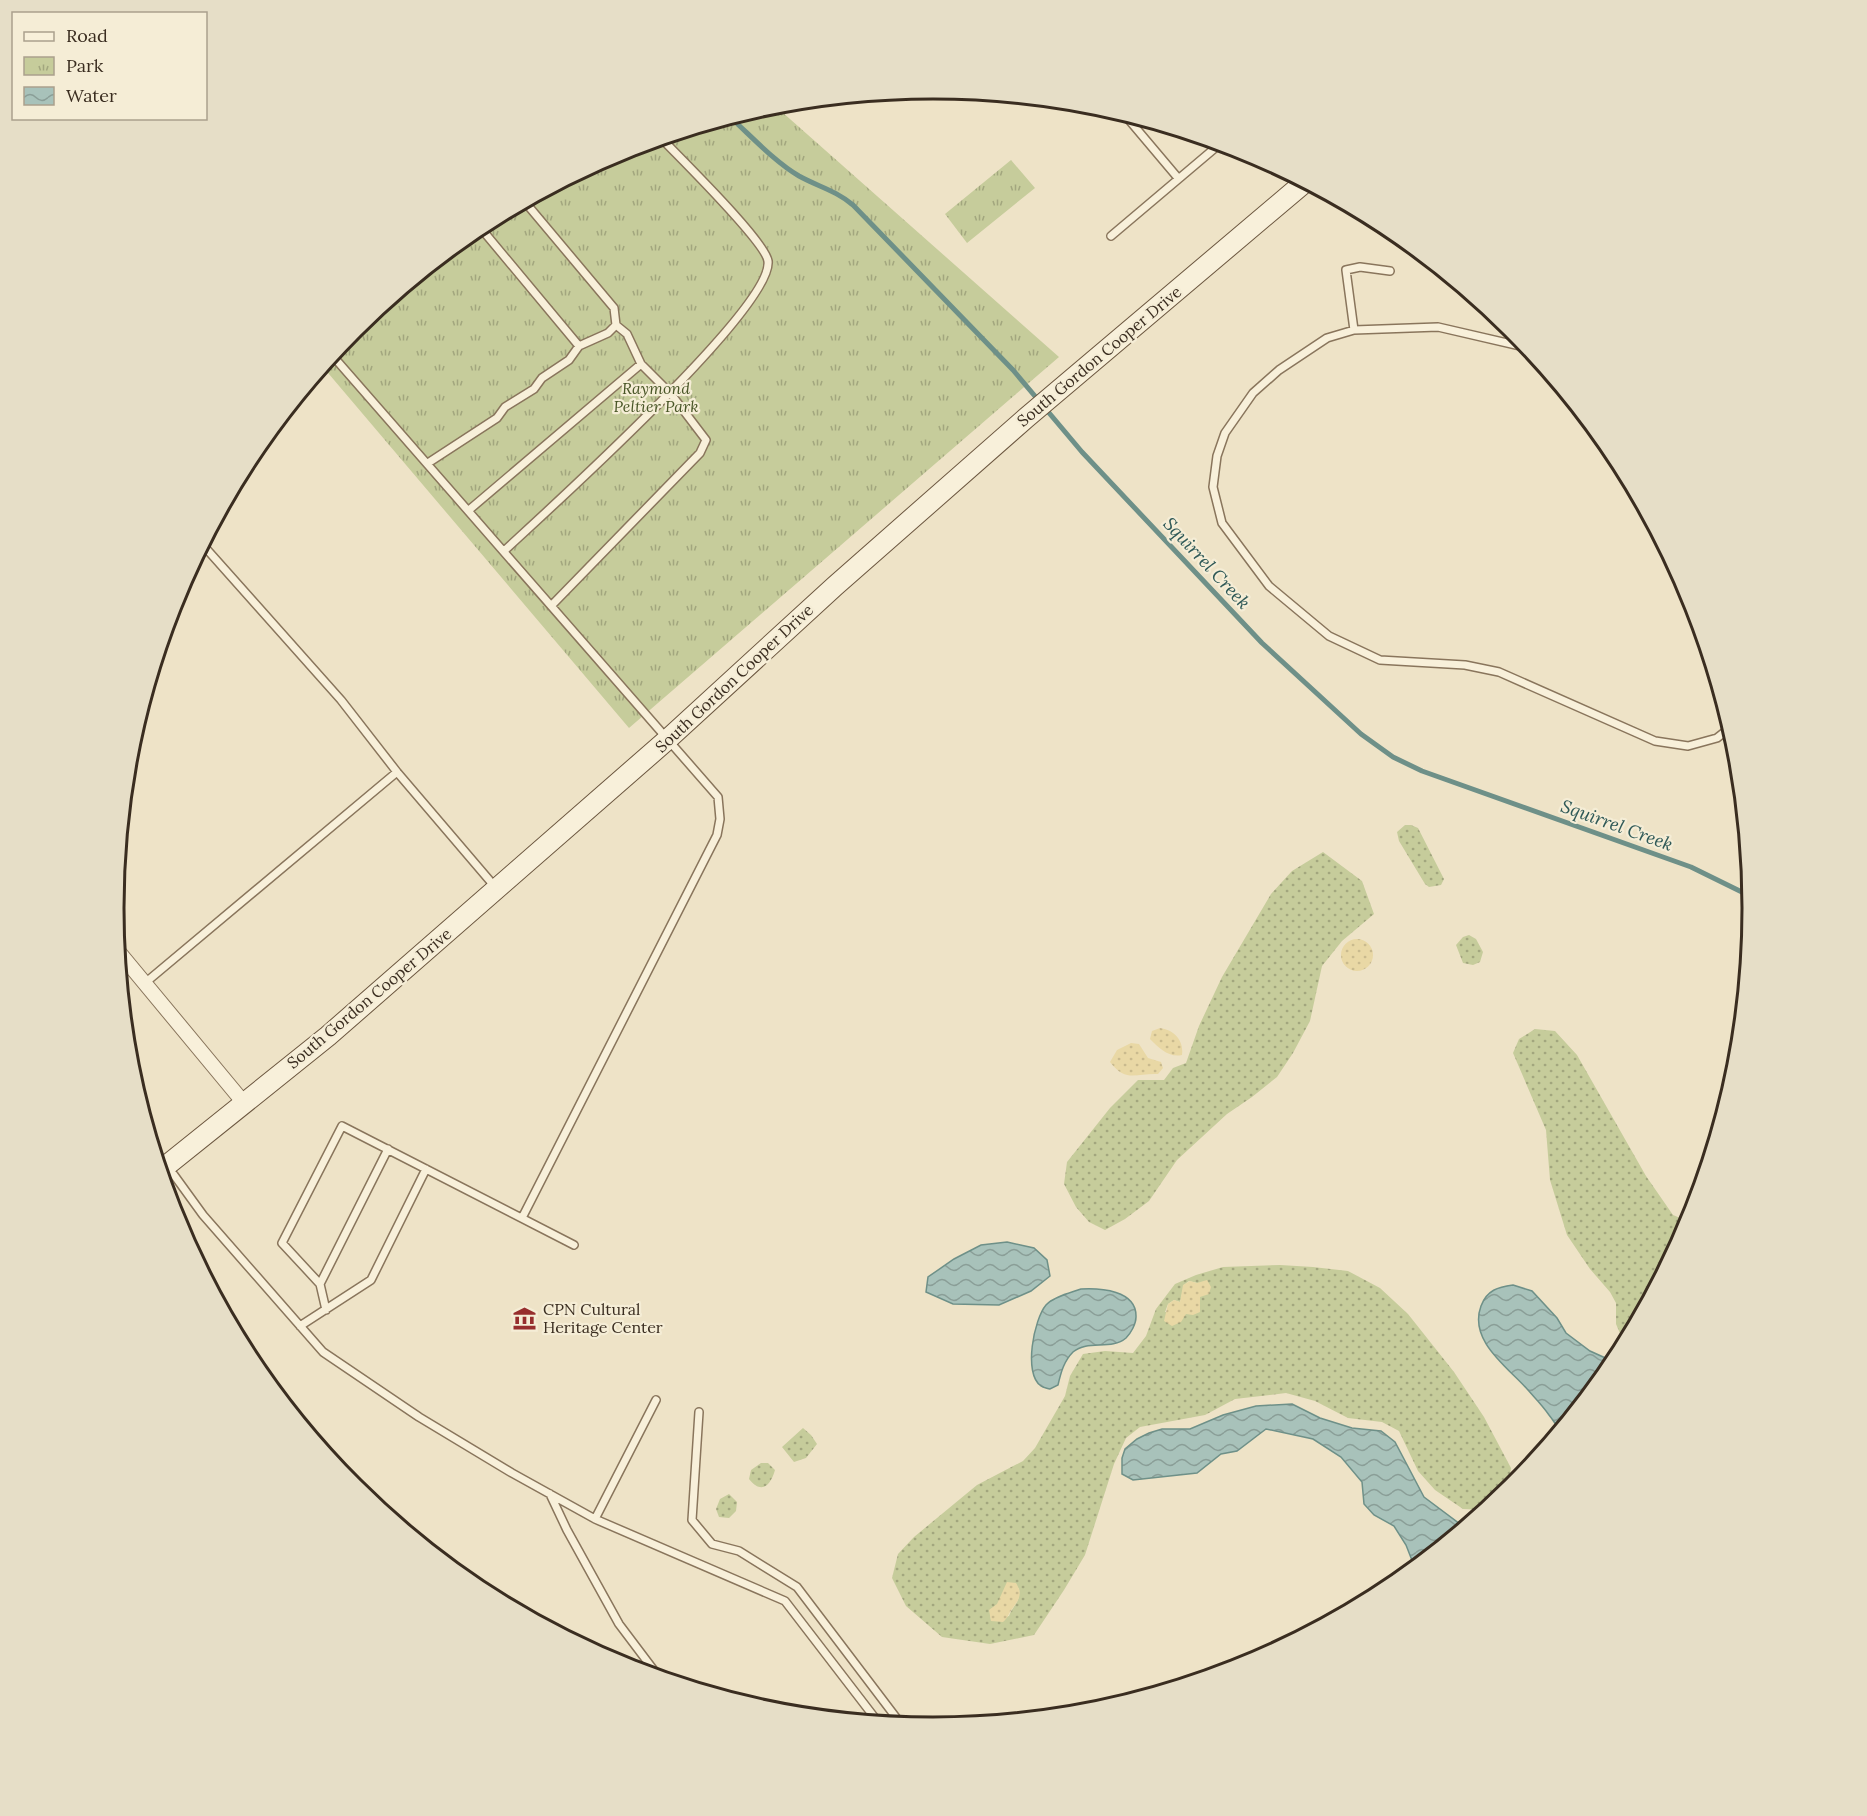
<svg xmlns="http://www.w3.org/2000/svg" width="1867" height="1816" viewBox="0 0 1867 1816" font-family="Lora,serif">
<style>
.grass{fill:url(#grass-dots);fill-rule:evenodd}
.sand{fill:url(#sand-dots)}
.park{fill:url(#park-tufts)}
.water{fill:url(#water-waves);stroke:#6e9088;stroke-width:1.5}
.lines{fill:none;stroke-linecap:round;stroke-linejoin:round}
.stream{stroke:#6e9088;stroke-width:5}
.lane-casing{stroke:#89755c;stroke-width:10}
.street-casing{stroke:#89755c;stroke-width:16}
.secondary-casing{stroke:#6b563f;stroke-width:22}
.lane{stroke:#f8f0da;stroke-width:7}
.street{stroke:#f8f0da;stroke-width:14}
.secondary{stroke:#f8f0da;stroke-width:20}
.labels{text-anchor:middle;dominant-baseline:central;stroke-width:4.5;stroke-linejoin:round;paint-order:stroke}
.street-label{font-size:16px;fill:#3a2d20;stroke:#f5edd6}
.park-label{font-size:16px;font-style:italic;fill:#495627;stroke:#f5edd6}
.poi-label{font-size:16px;fill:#3a2d20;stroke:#f5edd6;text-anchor:start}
.water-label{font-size:18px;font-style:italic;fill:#2f5957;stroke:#f5edd6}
.rim{fill:none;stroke:#3a2d20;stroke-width:3}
</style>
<defs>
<pattern id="grass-dots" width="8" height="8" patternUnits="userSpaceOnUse" patternTransform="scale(1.5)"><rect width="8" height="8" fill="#c6cc9b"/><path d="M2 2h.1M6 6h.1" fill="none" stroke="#a2a67e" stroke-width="1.8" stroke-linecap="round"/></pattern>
<pattern id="sand-dots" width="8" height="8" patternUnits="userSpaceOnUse" patternTransform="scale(1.5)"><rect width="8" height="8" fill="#e9d8a5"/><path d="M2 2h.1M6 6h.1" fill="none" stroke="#c9ba8e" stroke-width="1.8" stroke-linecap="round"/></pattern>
<pattern id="park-tufts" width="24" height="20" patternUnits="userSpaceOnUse" patternTransform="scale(1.5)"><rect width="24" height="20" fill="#c6cc9b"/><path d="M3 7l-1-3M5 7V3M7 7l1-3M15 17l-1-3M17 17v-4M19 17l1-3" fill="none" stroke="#a2a67e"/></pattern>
<pattern id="water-waves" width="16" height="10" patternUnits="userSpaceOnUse" patternTransform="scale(1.5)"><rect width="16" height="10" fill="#a8c2ba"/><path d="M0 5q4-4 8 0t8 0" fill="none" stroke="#8a9e97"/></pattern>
</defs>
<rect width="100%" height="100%" fill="#eee3c7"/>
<path class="grass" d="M1405 825H1411L1418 828 1444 879 1441 885 1429 887 1425 884 1399 841 1397 832Z
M1323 852 1362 881 1374 914 1342 941 1322 966 1310 1021 1293 1053 1277 1077 1252 1097 1227 1114 1177 1160 1149 1201 1125 1219 1105 1230 1089 1222 1076 1207 1064 1184 1067 1162 1110 1108 1138 1080H1164L1173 1068 1186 1063 1199 1026 1222 977 1271 894 1292 871Z
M1469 935 1476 939 1483 952 1480 962 1473 965 1463 963 1456 945 1463 937Z
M1535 1029 1555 1031 1577 1055 1646 1176 1673 1215 1690 1222 1636 1324 1632 1327 1631 1332 1625 1345 1616 1324V1303L1610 1292 1590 1269 1567 1235 1550 1180 1546 1130 1513 1053 1519 1039Z
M1280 1265 1313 1267 1348 1271 1380 1288 1408 1314 1454 1372 1484 1417 1511 1468 1508 1488 1485 1510 1463 1509 1435 1490 1418 1471 1399 1431 1382 1422 1348 1418 1315 1401 1286 1393 1235 1399 1205 1415 1140 1427 1126 1438 1114 1464 1085 1555 1064 1590 1034 1635 990 1644 942 1637 906 1606 892 1578 898 1554 914 1537 977 1485 1023 1461 1035 1448 1065 1396 1070 1376 1083 1354 1105 1351 1133 1353 1146 1336 1156 1309 1175 1284 1196 1275 1223 1267ZM1189 1281 1197 1283 1200 1297 1186 1313 1165 1312 1168 1304 1174 1300 1180 1302 1184 1285ZM1019 1588C1021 1602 1013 1605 1009 1616L991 1621 990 1610Z
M803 1428 811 1435 817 1444 806 1458 794 1462 782 1447Z
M761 1463H768L775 1470C770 1487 761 1494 749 1479L751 1470Z
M729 1494 737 1502 736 1511 729 1518 719 1517 716 1509 720 1499Z"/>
<path class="sand" d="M1341 955a16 16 0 1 1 32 0a16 16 0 1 1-32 0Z
M1160 1028C1174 1030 1184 1040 1182 1055 1169 1058 1159 1048 1150 1039L1152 1031Z
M1131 1043 1139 1044 1148 1058 1161 1062 1163 1068 1158 1074C1136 1073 1126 1083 1110 1062L1117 1050Z
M1207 1280 1211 1287 1209 1294 1200 1297V1312L1193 1315 1186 1314 1181 1322 1172 1326 1164 1321 1168 1304 1174 1300 1180 1302 1183 1285 1190 1281 1197 1283Z
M1007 1582 1016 1583C1023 1594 1019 1600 1012 1609 1009 1613 1008 1618 1003 1622L991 1621 989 1610 997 1604Z"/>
<path class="park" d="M773 104 1059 357 629 728 323 367 354 328 479 226 620 151Z
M1011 160 1035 188 967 243 945 214Z"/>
<path class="water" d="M1007 1242 1034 1248 1047 1260 1050 1276 1031 1291 999 1305 953 1304 926 1292 928 1277 954 1259 981 1245Z
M1513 1285 1532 1291 1557 1318 1566 1333 1590 1351 1612 1361 1615 1364 1560 1430C1556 1425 1553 1420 1549 1415 1543 1406 1535 1398 1528 1390 1509 1368 1468 1341 1481 1306 1487 1290 1498 1287 1513 1285Z
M1081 1289C1100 1288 1137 1290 1136 1317 1136 1324 1131 1333 1126 1338 1111 1351 1088 1339 1073 1352 1064 1361 1061 1372 1058 1385L1050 1389C1047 1388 1043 1388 1041 1386 1023 1374 1034 1319 1046 1305 1053 1297 1070 1293 1081 1289Z
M1292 1404 1320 1418 1352 1428 1381 1431 1395 1442 1424 1497 1464 1527 1415 1568 1406 1545 1394 1526 1374 1515 1364 1504 1362 1482 1341 1457 1313 1439 1266 1429 1237 1451 1221 1454 1197 1473 1133 1480 1122 1474V1458L1125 1449 1137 1439 1149 1433 1162 1429H1190L1223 1415 1256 1406Z"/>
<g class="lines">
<path class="stream" d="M730 117C751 136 775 162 799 176 819 187 835 190 853 205L1013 370 1082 452 1262 643 1361 734 1393 757 1422 771 1691 867 1752 897"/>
<defs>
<path id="lane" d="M1124 114 1178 178
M525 202 614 308 616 325 627 334 641 364 671 394 706 440 700 453 552 605
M479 226 579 346
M1111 236 1221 143
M1354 330 1346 270 1360 267 1390 271
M1529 348 1438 327 1354 330 1327 338 1279 370 1253 393 1225 433 1217 456 1213 487 1222 523 1269 586 1329 636 1380 660 1465 665 1499 672 1655 741 1688 746 1717 738 1731 727
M332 355 718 797 720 819 717 835 522 1218
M428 463 497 418 505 407 534 389 542 378 569 360 579 346 608 333 616 325
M469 510 641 364
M203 545 341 700 397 772
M504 551C547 511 774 307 768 261 765 241 680 158 661 138
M145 983 397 772 496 888
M166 1168 174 1175 203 1215 323 1352 419 1417 512 1473 595 1519 656 1400
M320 1284 282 1243 342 1126 574 1245
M326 1310 320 1284 388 1149
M300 1326 371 1280 426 1169
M699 1412 692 1520 712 1544 739 1551 797 1587 901 1724
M550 1494 567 1530 619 1624 659 1677
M595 1519 785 1601 878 1722"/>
<path id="street" d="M118 951 244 1103"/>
<path id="secondary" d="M161 1170 328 1036 668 739 835 586 1026 418 1305 182"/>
</defs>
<use href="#lane" class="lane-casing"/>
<use href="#street" class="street-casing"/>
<use href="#secondary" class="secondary-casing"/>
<use href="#lane" class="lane"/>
<use href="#street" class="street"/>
<use href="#secondary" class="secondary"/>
</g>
<defs>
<symbol id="museum-bare" viewBox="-9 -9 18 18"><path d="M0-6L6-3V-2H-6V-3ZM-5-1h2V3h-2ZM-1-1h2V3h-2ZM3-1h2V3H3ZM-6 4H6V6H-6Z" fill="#972e2d" stroke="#f5edd6" stroke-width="2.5" paint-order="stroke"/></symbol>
</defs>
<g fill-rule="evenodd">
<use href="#museum-bare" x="508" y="1302" width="33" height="33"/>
</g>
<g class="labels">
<g class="street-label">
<text transform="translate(1099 356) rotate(-40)">South Gordon Cooper Drive</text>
<text transform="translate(734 678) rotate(-43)">South Gordon Cooper Drive</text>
<text transform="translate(369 998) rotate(-40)">South Gordon Cooper Drive</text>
</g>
<g class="park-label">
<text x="656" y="388">Raymond<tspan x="656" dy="18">Peltier Park</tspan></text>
</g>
<g class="poi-label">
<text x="543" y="1309">CPN Cultural<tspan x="543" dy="18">Heritage Center</tspan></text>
</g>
<g class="water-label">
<text transform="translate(1207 563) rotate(47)">Squirrel Creek</text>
<text transform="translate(1617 825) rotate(20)">Squirrel Creek</text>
</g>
</g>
<path d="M0 0H1867V1816H0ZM124 908a809 809 0 1 1 1618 0a809 809 0 1 1-1618 0Z" fill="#e6dec7" fill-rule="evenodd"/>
<path class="rim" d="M124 908a809 809 0 1 1 1618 0a809 809 0 1 1-1618 0Z"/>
<rect x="12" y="12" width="195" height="108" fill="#f5edd6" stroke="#aaa08d" stroke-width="1.5"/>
<rect x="24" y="32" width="30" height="9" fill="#f8f0da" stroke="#aaa08d" stroke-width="1.5"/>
<text x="66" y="42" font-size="18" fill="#3a2d20">Road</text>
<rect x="24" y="57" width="30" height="18" fill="url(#park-tufts)" stroke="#aaa08d" stroke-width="1.5"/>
<text x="66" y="72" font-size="18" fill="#3a2d20">Park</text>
<rect x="24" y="87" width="30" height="18" fill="url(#water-waves)" stroke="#aaa08d" stroke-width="1.5"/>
<text x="66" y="102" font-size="18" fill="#3a2d20">Water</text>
</svg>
